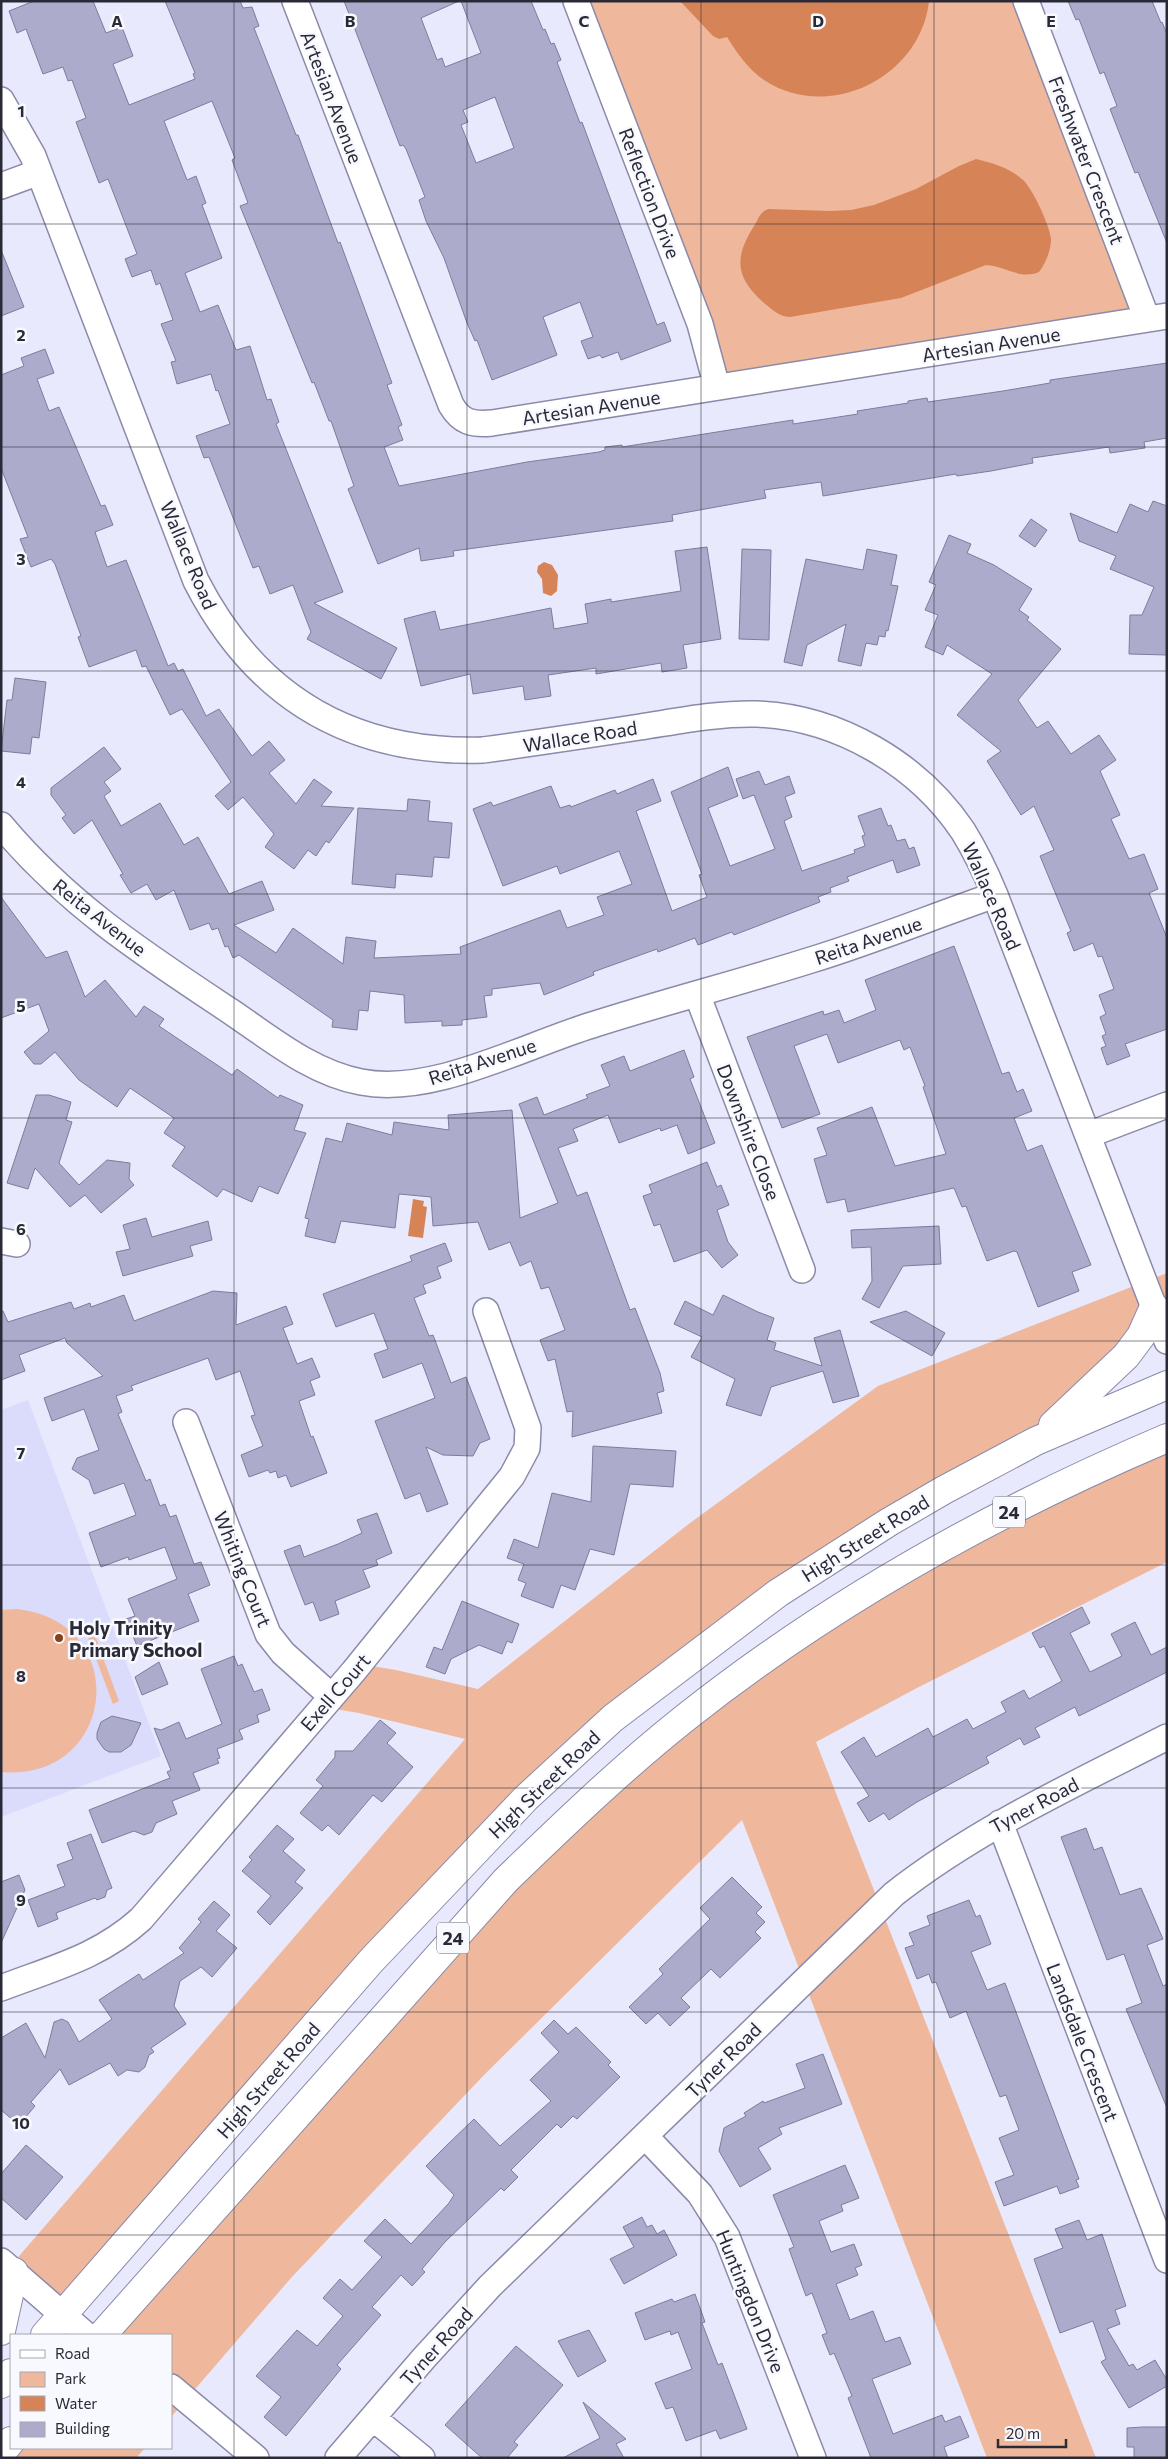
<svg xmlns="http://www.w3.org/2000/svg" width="1168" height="2459" viewBox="0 0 1168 2459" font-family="Commissioner,sans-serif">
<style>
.built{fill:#dbdbfc}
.green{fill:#efb89c}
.water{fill:#d68357}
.building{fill:#acabcb;stroke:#7d7c9b;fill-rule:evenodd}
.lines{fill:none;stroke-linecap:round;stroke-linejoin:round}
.minor-casing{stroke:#8b8aa9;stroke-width:28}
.primary-casing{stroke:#8b8aa9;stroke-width:30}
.minor{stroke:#fff;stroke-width:25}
.primary{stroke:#fff;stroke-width:28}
.grid{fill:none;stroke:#2a2a37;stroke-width:1;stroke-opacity:0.55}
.poi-dot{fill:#874218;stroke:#f8f8ff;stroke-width:2}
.labels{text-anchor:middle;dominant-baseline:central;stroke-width:5;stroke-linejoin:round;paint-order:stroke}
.shield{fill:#f8f8ff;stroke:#686873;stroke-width:1}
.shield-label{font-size:18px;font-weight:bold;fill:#2a2a37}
.street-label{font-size:19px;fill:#2a2a37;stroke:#f8f8ff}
.poi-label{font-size:19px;font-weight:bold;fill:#2a2a37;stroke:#f8f8ff;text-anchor:start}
.grid-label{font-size:16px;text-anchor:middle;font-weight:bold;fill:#2a2a37;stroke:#f8f8ff;stroke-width:5;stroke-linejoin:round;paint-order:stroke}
</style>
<rect width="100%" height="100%" fill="#e9e9fe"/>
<path class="built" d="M28 1400 161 1756 1 1817V1410Z"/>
<path class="green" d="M576 1H1026L1147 319 717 387Z
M1167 1273V1341L1154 1308 1036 1441 944 1490 613 1718 63 2315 1 2277 465 1739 359 1713 322 1707 360 1664 396 1670 478 1689 690 1523 878 1386Z
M1167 1438V1562L915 1689 816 1742 1096 2458H987L742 1820 484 2075 291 2278 171 2417V2335H102L471 1917 753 1666Z
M17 1609C134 1622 116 1783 1 1772V1610Z
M93 1630 119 1701 113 1704 86 1632Z
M11 2448H145L136 2458H1Z"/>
<path class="water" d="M680 1H929C921 77 829 123 764 80 748 69 737 53 727 37L719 39 713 36Z
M976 159C993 163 1009 168 1022 179 1032 187 1050 226 1051 239 1051 250 1046 263 1039 272 1020 280 1005 266 986 265L901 298 790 317C778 316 773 310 764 303 735 277 734 258 754 226 759 218 759 213 768 209L830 211 851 210 874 205 916 189 959 166Z
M544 562 552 565 558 575 557 591 551 596 543 593 542 579 537 572 538 566Z
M413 1199 424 1201 423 1206 427 1207 423 1238 408 1236Z"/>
<path class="building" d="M34 1H93L106 33 122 27 133 56 113 64 129 105 195 79 193 74 195 73 165 1H240L243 8 252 7 259 26 254 28 296 135H298L338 243 340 242 392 383 387 385 402 425 398 427 403 440 384 447 399 486 527 462 599 452 605 450V447L622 445V447L793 420V424L858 414 857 411 908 403V401L927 398 928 402 1003 391 1050 383V380L1167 363V438L1144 442 1145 448 1110 453 1109 447 1032 458 1033 463 991 471 957 476 956 474 823 496 821 482 764 490 766 498 672 515 673 521 453 551 454 556 421 561 419 548 378 564 348 489 354 486 331 421H329L314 382 312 383 240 206 248 203 232 160 235 158 212 101 164 121 187 180 196 176 206 203 202 205 222 258 185 273 200 312 218 305 236 350 250 346 267 400 271 399 279 422 276 424 343 592 314 603 397 648 381 679 307 639 311 632 293 585 270 594 259 566 253 568 209 457 204 458 196 436 230 424 218 390 216 391 211 374 177 384 171 362 176 361 161 324 173 320 160 283 156 285 151 270 132 277 125 259 137 254 108 179 99 183 76 122 86 118 72 80 68 81 63 67 43 74 26 29 17 33 9 11Z
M344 1H459L421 18 437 60 442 58 445 67 481 53 461 1H531L543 30 545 29 551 44 554 43 561 60 557 62 580 123 582 122 657 325 664 322 671 341 621 360 618 352 602 358 600 355 588 359 581 341 593 337 580 302 543 317 557 355 492 380 477 340 475 341 467 323 444 258 426 221 419 200 425 197 406 149 403 145 400 146ZM495 97 514 148 476 163 461 125 468 122 463 110Z
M1068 1H1152L1161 23 1162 22 1167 34V243L1138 172 1135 173 1110 109 1117 106 1104 72 1100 74 1079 19 1076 20Z
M1 250 24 307 1 316Z
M45 349 54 373 37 379 49 411 59 407 101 506 105 505 113 525 95 532 107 567 126 560 168 666 174 663 178 671 183 669 206 716 219 709 252 756 269 741 285 760 269 773 296 804 314 779 332 792 321 806 354 808 329 843 326 841 316 856 308 850 294 869 265 847 274 834 243 797 228 810 215 796 231 782 182 709 170 715 146 666 142 667 136 650 89 667 78 637 81 636 55 564 51 559 31 567 20 539 28 537 1 468V375L24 366 21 358Z
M1153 501 1167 506V655L1129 654 1130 615H1142L1154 587 1110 569 1116 556 1079 541 1070 513 1117 533 1130 504 1148 512Z
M1031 519 1047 530 1035 547 1019 536Z
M949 535 971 544 967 553 994 565 1032 589 1019 610 1029 617 1027 620 1061 649 1018 700 1037 728 1048 721 1071 754 1099 735 1116 760 1100 771 1120 815 1111 819 1129 859 1144 854 1158 889 1149 893 1167 938V1029L1125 1044 1130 1056 1107 1065 1101 1048 1106 1046 1102 1036 1106 1034 1100 1017 1106 1014 1099 995 1114 989 1102 956 1098 957 1093 943 1074 951 1067 933 1071 931 1040 856 1054 850 1034 806 1021 815 987 761 1001 751 957 715 992 674 947 645 943 655 925 647 938 615 925 610 936 585 929 582Z
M707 547 721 639 683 645 687 668 662 672 661 663 596 674V668L548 675 551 696 525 700 523 686 473 694 470 674 421 686 404 619 435 611 440 630 551 608 554 629 588 623 585 604 611 599V602L681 591 675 551Z
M742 549 771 550 769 640 739 639Z
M867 549 897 555 891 585 898 586 888 631 886 630 885 637 879 636 877 645 866 643 861 666 838 661 846 624 807 645 802 666 784 662 806 559 863 570Z
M15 678 46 682 39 738 32 737 30 754 1 751 7 700H12Z
M104 747 121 769 104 782 111 791 104 796 121 826 160 803 184 845 198 837 229 894 262 881 274 910 234 925 276 953 293 928 343 964 346 937 376 941 374 958 461 954 460 947 560 910 567 928 604 915 597 897 632 884 619 851 560 874 557 866 503 886 473 809 491 802 493 806 551 786 560 808 570 805 571 807 615 790 617 794 653 779 661 801 636 811 672 911 707 897 699 875 702 874 671 792 728 767 738 796 708 808 730 866 775 849 754 795 743 799 736 779 759 771 765 785 789 776 795 793 785 797 792 817 784 821 802 871 855 853 854 850 865 846 862 836 865 835 858 816 881 808 888 826 891 825 897 841 905 839 909 849 914 847 920 865 897 873 893 860 847 877 849 881 830 888 831 892 818 897 820 902 734 935 732 932 698 945 695 938 658 952 657 949 593 972 594 975 544 995 540 983 492 989V995L484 996 487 1017 462 1020V1025L442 1026V1021L405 1023 404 995 370 991 368 1011 359 1010 357 1030 332 1027 333 1020 239 955 233 958 228 946 225 947 218 928 212 930 209 923 190 930 174 890 156 900 147 884 131 893 120 875 123 874 92 820 74 834 62 818 66 815 51 795V788Z
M408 799 430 801 428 821 452 823 449 858 434 857 432 877 396 874 395 888 352 884 358 808 407 811Z
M1 897 46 958 67 951 85 997 105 980 136 1017 144 1006 164 1019 159 1026 232 1075 237 1069 278 1098 280 1095 303 1105 294 1130 306 1133 278 1194 259 1186 252 1202 223 1189 217 1197 172 1166 185 1147 164 1133 174 1118 130 1088 117 1107 79 1080 55 1052 41 1064H34L24 1052 49 1031 39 1004 1 1018Z
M954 946 1002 1074 1009 1072 1017 1092 1023 1089 1032 1111 1014 1118 1027 1151 1042 1145 1091 1265 1072 1272 1079 1291 1038 1307 1017 1252 1014 1251 987 1261 966 1206 962 1207 954 1188 848 1212 845 1199 827 1203 814 1159 827 1155 817 1128 872 1107 895 1166 946 1154 923 1087 925 1086 910 1047 904 1050 900 1040 838 1063 827 1034 794 1046 820 1114 782 1128 747 1037 823 1011 824 1015 839 1010 844 1023 876 1010 865 980Z
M684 1050 694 1077 690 1079 715 1143 688 1154 677 1125 661 1131 660 1128 619 1143 608 1115 573 1129 578 1141 558 1148 577 1196 587 1192 630 1310 635 1308 660 1373 664 1391 657 1393 662 1413 572 1437 573 1411 567 1412 555 1359 548 1361 540 1340 565 1330 549 1287 541 1289 531 1261 520 1266 510 1242 489 1250 478 1222 433 1226 431 1197 399 1194 395 1228 341 1221 335 1243 305 1236 309 1219 305 1218 326 1138 342 1142 347 1123 392 1135 394 1122 449 1130 448 1115 512 1110 520 1218 558 1203 519 1104 537 1097 544 1115 588 1098 586 1095 610 1086 601 1065 624 1056 630 1071Z
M36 1095H49L71 1102 66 1120 72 1122 59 1163 79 1185 107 1160 130 1163 129 1179 134 1185 101 1213 85 1195 70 1207 35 1168 28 1189 7 1183Z
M707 1162 717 1187 721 1185 729 1205 717 1210 728 1242 738 1255 722 1268 707 1250 674 1262 660 1224 654 1226 643 1196 652 1193 649 1185Z
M146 1218 152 1237 208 1221 212 1240 190 1246 193 1256 123 1276 116 1252 130 1249 123 1225Z
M939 1226 941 1264 903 1266 879 1308 862 1299 872 1281 871 1247 852 1248 851 1230Z
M445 1243 452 1261 437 1267 441 1278 423 1285 426 1293 414 1298 429 1336 433 1335 451 1383 466 1377 490 1439 480 1443 473 1456 443 1455 426 1447 448 1504 427 1512 420 1493 405 1499 375 1421 435 1398 422 1363 383 1378 374 1354 388 1349 374 1313 336 1327 323 1294 412 1261 410 1256Z
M213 1291 237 1293 236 1325 286 1306 293 1324 283 1328 297 1364 312 1358 320 1377 310 1381 315 1395 299 1401 311 1437 313 1436 327 1473 291 1487 286 1475 278 1478 276 1471 270 1473 268 1470 249 1477 241 1455 263 1446 251 1416 255 1415 240 1371 216 1380 208 1358 131 1386 133 1390 116 1396 122 1412 118 1414 146 1481 150 1479 160 1506 165 1504 170 1517 176 1515 194 1564 201 1562 210 1585 188 1594 199 1621 137 1646 126 1619 135 1616 128 1599 177 1579 165 1547 129 1560 128 1557 101 1567 89 1533 136 1515 124 1483 94 1494 89 1480 72 1469 77 1458 99 1450 84 1409 52 1421 44 1398 103 1376 67 1343 65 1338 19 1355 25 1371 1 1380V1311H3L8 1322 71 1302 74 1309 90 1303 91 1307 124 1295 134 1321Z
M723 1295 758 1312 774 1318 767 1340 776 1343 774 1350 822 1366 814 1338 840 1330 859 1396 833 1403 823 1371 771 1387 761 1416 726 1405 735 1379 691 1357 702 1337 674 1324 685 1301 713 1315Z
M906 1311 945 1333 932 1356 870 1322Z
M593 1446 676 1451 673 1487 630 1484 614 1555 590 1549 575 1590 561 1585 553 1608 521 1596 526 1583 518 1580 524 1564 507 1558 514 1539 538 1548 552 1493 591 1502Z
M377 1513 392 1553 376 1560 378 1565 363 1570 370 1587 335 1601 339 1614 320 1621 313 1602 305 1605 284 1551 300 1545 304 1557 338 1544 362 1533 357 1520Z
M462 1601 519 1624 512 1643 507 1641 502 1654 479 1645 451 1659 445 1674 426 1667 434 1647 442 1650Z
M1082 1607 1090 1623 1070 1633 1090 1672 1122 1656 1111 1634 1135 1622 1151 1655 1167 1647V1672L1079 1716 1075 1707 1035 1728 1040 1737 1024 1745 1020 1738 986 1757 989 1763 917 1802 889 1820 884 1813 869 1822 857 1803 869 1796 841 1752 864 1737 876 1757 928 1728 933 1737 967 1719 973 1729 1006 1712 1001 1702 1024 1690 1029 1699 1062 1681 1044 1646 1040 1648 1032 1633Z
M234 1656 238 1666 242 1664 254 1692 262 1689 270 1710 257 1715 259 1722 239 1730 243 1739 217 1749 220 1758 217 1759 219 1763 193 1773 200 1790 172 1801 177 1814 156 1823 152 1832 144 1835 134 1831 102 1843 89 1810 170 1778 167 1772 171 1770 154 1728 161 1730 179 1722 186 1739 222 1724 201 1669Z
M159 1662 168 1684 142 1695 135 1677Z
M112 1716 141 1723 131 1745 121 1752H109L104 1749 97 1739V1733L101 1722Z
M380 1720 396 1733 387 1743 413 1767 382 1802 373 1795 339 1835 328 1825 322 1831 300 1813 323 1786 316 1780 335 1757V1751H353Z
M277 1825 294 1839 283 1851 305 1870 295 1882 303 1888 270 1925 257 1912 271 1896 242 1871 252 1860 249 1857Z
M1086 1828 1094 1850 1102 1847 1120 1895 1141 1888 1163 1939 1147 1945 1163 1986 1167 1984V2108L1126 2009 1142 2003 1124 1954 1107 1960 1061 1837Z
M91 1834 112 1888 107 1890 105 1897 97 1900 95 1898 56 1913 58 1919 38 1927 28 1900 65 1886 57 1865 73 1859 67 1843Z
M19 1875 25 1890 1 1943V1882Z
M732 1877 762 1907 756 1913 765 1922 755 1932 761 1938 720 1978 711 1969 681 1998 690 2007 670 2026 658 2013 646 2024 629 2007 663 1974 659 1969 710 1919 700 1908Z
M969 1900 976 1917 980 1915 991 1944 971 1952 987 1990 1005 1983 1079 2179 1076 2180 1079 2187 1060 2194 1057 2186 1004 2206 995 2182 1014 2175 999 2138 1019 2130 1006 2095 1000 2097 966 2011 950 2018 936 1982 932 1983 929 1974 917 1979 905 1948 914 1945 909 1933 930 1925 927 1916Z
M214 1901 230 1915 216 1931 237 1948 212 1977 201 1967 180 1981 174 2006 186 2024 151 2048 154 2052 149 2055 145 2067 139 2072 127 2070 118 2076 110 2063 69 2085 60 2069 31 2102 35 2106 19 2125 1 2110V2038L26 2023 45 2058 54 2022 62 2019 68 2022 79 2042 112 2019 99 2000 139 1974 143 1980 184 1953 179 1948 201 1922 198 1919Z
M554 2020 568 2034 576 2027 611 2062 608 2065 620 2077 577 2119 573 2116 561 2128 557 2124 511 2170 518 2177 504 2191 501 2188 445 2242 422 2269 425 2272 412 2286 401 2275 372 2307 381 2315 337 2365 341 2369 286 2436 264 2417 281 2397 256 2376 297 2330 317 2346 343 2316 323 2298 340 2279 352 2290 382 2257 364 2241 385 2219 411 2244 449 2203 454 2195 426 2166 446 2146 474 2119 500 2146 551 2101 530 2080 559 2052 541 2033Z
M823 2054 842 2104 779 2128 782 2134 758 2148 771 2169 740 2187 719 2151 724 2128 746 2116 744 2113 763 2101 764 2103 805 2088 796 2064Z
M26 2145 63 2177 26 2220 1 2198V2174Z
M845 2165 859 2198 841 2205 843 2211 819 2221 831 2252 854 2244 862 2265 855 2268 858 2275 836 2284 850 2320 873 2311 885 2342 900 2337 911 2364 872 2379 893 2434 942 2415 945 2422 960 2416 969 2437 944 2447 948 2458H871L848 2398 852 2396 834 2353 830 2355 822 2335 827 2333 812 2293 806 2296 789 2249 794 2247 773 2195Z
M642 2217 647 2227 652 2225 657 2234 664 2230 677 2255 624 2284 610 2259 634 2247 623 2227Z
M1079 2220 1087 2240 1102 2234 1126 2306 1115 2310 1120 2324 1107 2329 1129 2366 1133 2364 1137 2370 1155 2360 1167 2380V2386L1129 2408 1101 2362 1106 2359 1093 2321 1060 2333 1034 2259 1063 2248 1055 2229Z
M695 2294 705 2322 702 2323 718 2365 722 2363 747 2429 720 2439 716 2430 686 2441 673 2407 666 2409 655 2383 692 2369 678 2332 671 2335 670 2331 645 2340 635 2313 672 2299 674 2302Z
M589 2330 606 2361 578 2377 558 2341Z
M516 2346 563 2385 514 2442 518 2445 507 2458H482L445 2425Z
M583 2402 626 2439 616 2444 624 2458H563L600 2438Z
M1143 2427H1167V2458H1134V2447H1127V2428Z"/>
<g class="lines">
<defs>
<path id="minor" d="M295 1 451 405C461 422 472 425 492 423L1167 316
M576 1 700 324 717 387
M1026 1 1147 319
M1 100 33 156 196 581C256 698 352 754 483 750 535 743 588 735 640 727 679 721 717 713 757 714 838 717 918 764 963 831 976 852 986 873 995 895L1167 1341
M1 186 39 172
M1 825C68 905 144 954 230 1011 270 1038 312 1073 361 1082 433 1096 523 1046 592 1025 664 1002 738 983 811 960 873 941 934 916 995 895
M697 994 802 1270
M1088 1135 1167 1105
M1 1241 17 1244
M186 1422 268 1634 283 1653 331 1696
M1000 1823 1167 2260
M1 1988C53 1968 99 1957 141 1919L353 1672 512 1476 527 1448 528 1428 486 1311
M645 2136 700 2194 727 2237 813 2458
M1 2261 86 2335
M171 2387 256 2458
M373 2418 422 2458
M338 2458 424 2358 490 2286 894 1894C977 1829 1073 1785 1167 1737"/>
<path id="primary" d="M1053 1425 1126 1356 1141 1336 1154 1307
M1 2331 14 2272
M45 2335 371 1961 526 1798 613 1718 778 1593 889 1522 944 1490 1036 1441 1167 1385
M102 2335 506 1880C564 1824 622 1768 685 1718 831 1602 995 1511 1167 1438
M1 2384 11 2373
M1 2453 11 2441"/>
</defs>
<use href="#minor" class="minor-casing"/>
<use href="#primary" class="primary-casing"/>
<use href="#minor" class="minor"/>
<use href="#primary" class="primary"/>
</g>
<path class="grid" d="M234 1V2458M467 1V2458M701 1V2458M934 1V2458M1 224H1167M1 447H1167M1 671H1167M1 894H1167M1 1118H1167M1 1341H1167M1 1565H1167M1 1788H1167M1 2012H1167M1 2235H1167"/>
<circle class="poi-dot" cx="59" cy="1638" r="5"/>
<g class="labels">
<g class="shield">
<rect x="993" y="1496.5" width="32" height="31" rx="4"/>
<rect x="437" y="1922.5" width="32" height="31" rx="4"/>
</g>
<g class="shield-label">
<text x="1009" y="1512">24</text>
<text x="453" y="1938">24</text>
</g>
<g class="street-label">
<text transform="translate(332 97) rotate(69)">Artesian Avenue</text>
<text transform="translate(1087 160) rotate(69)">Freshwater Crescent</text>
<text transform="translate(650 193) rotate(69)">Reflection Drive</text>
<text transform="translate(991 344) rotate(-9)">Artesian Avenue</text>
<text transform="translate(591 407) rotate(-9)">Artesian Avenue</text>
<text transform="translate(189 555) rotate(67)">Wallace Road</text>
<text transform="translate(580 736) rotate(-9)">Wallace Road</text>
<text transform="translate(992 896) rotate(66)">Wallace Road</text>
<text transform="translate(100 917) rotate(38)">Reita Avenue</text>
<text transform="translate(868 940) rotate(-19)">Reita Avenue</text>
<text transform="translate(482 1061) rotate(-18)">Reita Avenue</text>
<text transform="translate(749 1132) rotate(69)">Downshire Close</text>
<text transform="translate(865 1538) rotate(-32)">High Street Road</text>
<text transform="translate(243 1569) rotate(68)">Whiting Court</text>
<text transform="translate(335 1692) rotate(-49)">Exell Court</text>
<text transform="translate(544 1784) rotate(-44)">High Street Road</text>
<text transform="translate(1034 1805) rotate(-28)">Tyner Road</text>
<text transform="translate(1083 2042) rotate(69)">Landsdale Crescent</text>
<text transform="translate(723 2060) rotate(-45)">Tyner Road</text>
<text transform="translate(268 2080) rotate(-49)">High Street Road</text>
<text transform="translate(751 2301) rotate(68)">Huntingdon Drive</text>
<text transform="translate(436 2346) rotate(-48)">Tyner Road</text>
</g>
<g class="poi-label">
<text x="69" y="1627">Holy Trinity<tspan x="69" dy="22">Primary School</tspan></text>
</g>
</g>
<g class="grid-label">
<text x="117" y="27">A</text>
<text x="350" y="27">B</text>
<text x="584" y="27">C</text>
<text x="818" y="27">D</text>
<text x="1051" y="27">E</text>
<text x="21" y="117">1</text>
<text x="21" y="341">2</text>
<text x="21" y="565">3</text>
<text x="21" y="788">4</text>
<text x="21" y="1012">5</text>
<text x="21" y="1235">6</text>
<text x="21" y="1459">7</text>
<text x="21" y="1682">8</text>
<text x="21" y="1906">9</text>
<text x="21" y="2129">10</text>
</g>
<rect width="1168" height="2459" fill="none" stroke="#2a2a37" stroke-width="5"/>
<rect x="10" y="2334" width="162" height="115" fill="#f8f8ff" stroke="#a6a6af"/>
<rect x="20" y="2350" width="25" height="8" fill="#ffffff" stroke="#a6a6af"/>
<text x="55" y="2359" font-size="15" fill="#2a2a37">Road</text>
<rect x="20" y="2372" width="25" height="15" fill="#efb89c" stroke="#a6a6af"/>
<text x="55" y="2384" font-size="15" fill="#2a2a37">Park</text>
<rect x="20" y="2396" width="25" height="15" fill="#d68357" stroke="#a6a6af"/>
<text x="55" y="2409" font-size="15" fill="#2a2a37">Water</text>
<rect x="20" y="2422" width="25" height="15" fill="#acabcb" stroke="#a6a6af"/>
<text x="55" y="2434" font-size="15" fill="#2a2a37">Building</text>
<path d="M998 2439v8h68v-8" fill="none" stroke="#2a2a37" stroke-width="2.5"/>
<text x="1006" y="2439" font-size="15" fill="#2a2a37" stroke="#f8f8ff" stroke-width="4" paint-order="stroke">20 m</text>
</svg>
